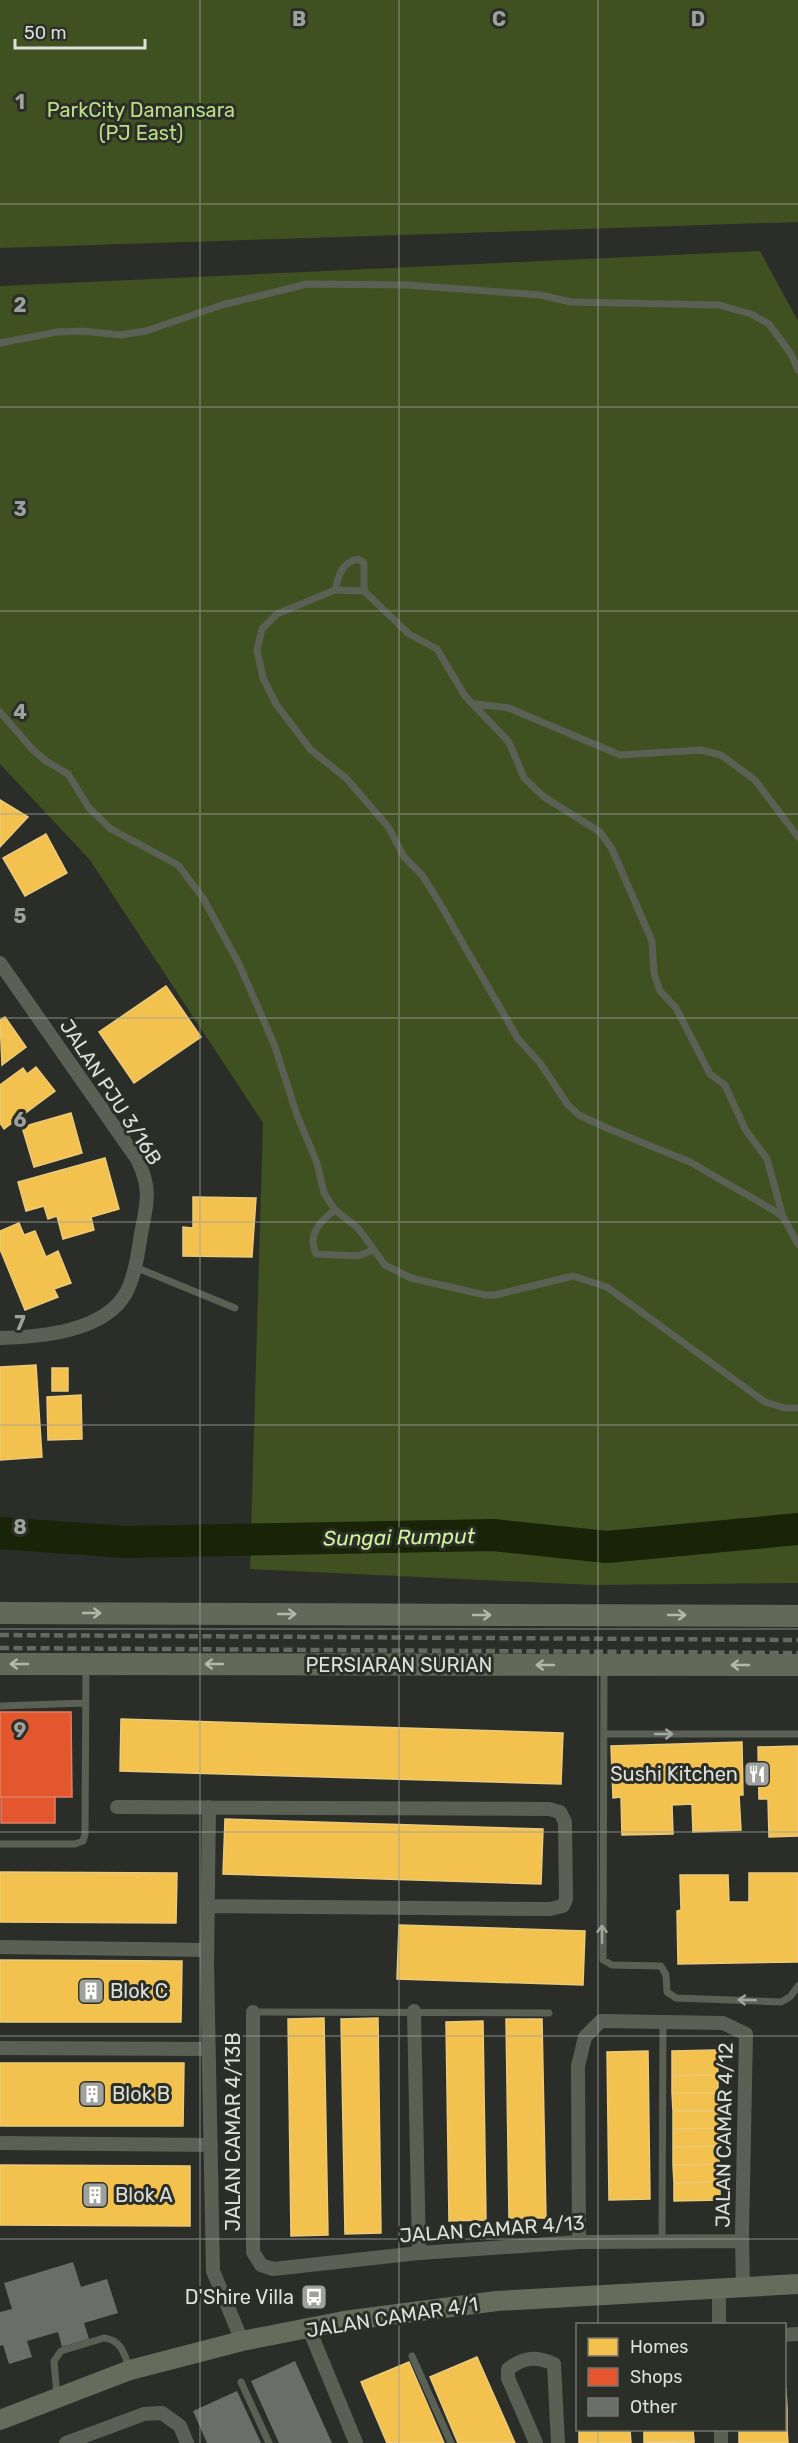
<svg xmlns="http://www.w3.org/2000/svg" width="798" height="2443" viewBox="0 0 798 2443" font-family="Rubik,sans-serif">
<style>
.green{fill:#405121}
.homes{fill:#f2c14e;stroke:#ecca78;stroke-width:1.5}
.shops{fill:#e4572e;stroke:#e28062;stroke-width:1.5}
.lines{fill:none;stroke-linecap:round;stroke-linejoin:round}
.river{stroke:#192307;stroke-width:32}
.building{fill:#6b6d69}
.lane{stroke:#5b6054;stroke-width:7}
.street{stroke:#5b6054;stroke-width:14}
.secondary{stroke:#656c5b;stroke-width:20}
.primary{stroke:#626959;stroke-width:22}
.rail{stroke:#666962;stroke-width:4.5;stroke-dasharray:9 4.5;stroke-linecap:butt}
.oneway{stroke:#b2b6ad}
.oneway2{stroke:#a2a69e}
.grid{fill:none;stroke:#9fa19c;stroke-width:1.5;stroke-opacity:0.55}
.labels{text-anchor:middle;dominant-baseline:central;stroke-width:6;stroke-linejoin:round;paint-order:stroke}
.park-label{font-size:20px;fill:#bcde88;stroke:#2b2f27}
.street-label{font-size:20px;fill:#dddfda;stroke:#2b2f27}
.poi-label{font-size:20px;fill:#dddfda;stroke:#2b2f27;text-anchor:start}
.water-label{font-size:21px;font-style:italic;fill:#cff39c;stroke:#2b2f27}
.grid-label{font-size:20px;text-anchor:middle;font-weight:bold;fill:#9fa19c;stroke:#2b2f27;stroke-width:6;stroke-linejoin:round;paint-order:stroke}
</style>
<rect width="100%" height="100%" fill="#2b2d29"/>
<path class="green" d="M0 0H798V222L0 248Z
M760 251 798 321V1583L593 1585 250 1569 263 1123 90 860 0 764V286Z"/>
<path class="homes" d="M0 800 28 817 0 847Z
M46 834 67 873 25 896 3 858Z
M166 986 201 1037 134 1083 99 1032Z
M5 1017 26 1047 2 1065 0 1020Z
M36 1067 55 1091 4 1129 0 1123V1085L23 1068 27 1074Z
M71 1113 82 1153 34 1167 22 1127Z
M105 1158 119 1209 91 1217 94 1230 63 1239 57 1216 48 1219 44 1206 26 1211 18 1182Z
M193 1197 256 1198 252 1257 183 1256V1227L193 1228Z
M19 1223 24 1235 35 1231 46 1257 58 1251 71 1283 54 1289 58 1297 25 1310 0 1249V1231Z
M36 1365 42 1457 0 1460V1367Z
M52 1368H68V1391H52Z
M81 1395 82 1439 48 1440 47 1397Z
M121 1719 563 1733 561 1784 120 1771Z
M742 1742 743 1795H739L741 1830 693 1832 692 1804 672 1805 673 1834 622 1835 621 1797 613 1798 611 1746Z
M798 1746V1836L769 1837 768 1799H759L758 1747Z
M225 1819 543 1829 541 1884 223 1874Z
M0 1872 177 1873 176 1923 0 1922Z
M749 1873H798V1962L678 1964 677 1911 681 1910 680 1875H728L729 1902H749Z
M399 1925 585 1931 583 1985 397 1979Z
M0 1960 182 1961 181 2022H0Z
M324 2018 328 2235 291 2236 288 2019Z
M378 2018 381 2233 345 2234 341 2019Z
M506 2019H542L546 2218H509Z
M483 2021 486 2220 449 2221 446 2022Z
M717 2050 718 2075 672 2076V2051Z
M648 2051 650 2199 609 2200 607 2052Z
M0 2063H184L183 2126H0Z
M718 2075V2093H672V2076Z
M672 2093H718V2111H673Z
M673 2111H718L719 2128 673 2129Z
M719 2128V2146L673 2147V2129Z
M719 2146V2164L673 2165V2147Z
M719 2164 720 2182 674 2183 673 2165Z
M0 2165 190 2166V2226L0 2225Z
M720 2182V2200L674 2201V2183Z
M477 2357 515 2443H458L430 2377Z
M409 2362 444 2443H387L361 2382Z
M784 2389H786L787 2409H784Z
M784 2409H787V2429H784Z
M787 2429 788 2443H739V2430Z
M579 2430H630L631 2443H579Z
M644 2430H693L694 2441 644 2442Z
M694 2441V2443H644V2442Z"/>
<path class="shops" d="M0 1712H71L72 1797H0Z
M1 1797H55V1823H1Z"/>
<g class="lines">
<path class="river" d="M0 1533 126 1542 493 1535 607 1547 798 1529"/>
</g>
<path class="building" d="M73 2262 81 2287 107 2279 118 2313 84 2323 89 2339 62 2347 58 2332 27 2341 32 2357 9 2364 3 2345 0 2346V2312L12 2309 4 2283Z
M295 2361 332 2443H279L251 2381Z
M237 2391 261 2443H207L193 2411Z"/>
<g class="lines">
<path class="lane" d="M0 343 57 332 83 331 120 335 146 331 222 305 307 284 408 285 540 295 571 302 719 305 751 314 769 324 791 354 798 370
M335 590C339 575 341 563 358 559L364 563V591
M476 704 509 708 620 755 701 750 721 755 755 780 798 837
M0 712 32 749 46 761 68 774 89 808 111 829 178 865 203 898 239 964 274 1044 297 1115 317 1163 324 1193 335 1210 358 1228 385 1265 411 1278 485 1295H495L573 1276 607 1287 765 1402 785 1408H798
M335 1210C320 1221 307 1235 316 1254L358 1256 373 1250
M783 1217 767 1159 745 1129 725 1085 710 1074 676 1008 660 991 654 974 652 941 612 849 600 832 544 797 524 778 509 742 465 696 437 649 409 634 364 591 335 590 277 614 262 629 257 650 263 678 276 704 311 750 346 778 389 828 404 857 422 875 439 902 518 1039 540 1063 568 1105 579 1115 609 1129 690 1162 773 1210 783 1217 798 1244
M135 1267 235 1308
M604 1667 603 1960 612 1965 661 1966 666 1975 667 1992 676 1998 781 2002 790 1997 798 1986
M0 1706 84 1703
M605 1734H798
M0 1844H75L83 1841 85 1834 86 1667
M253 2012 549 2013
M662 2241 663 2022
M412 2356 451 2443
M241 2382 269 2443
M57 2396 54 2361 61 2351 104 2338C121 2340 124 2353 129 2367"/>
<path class="street" d="M0 963 137 1159C152 1189 147 1203 141 1234 138 1253 135 1276 126 1293 104 1332 40 1337 0 1338
M117 1807 549 1809 560 1812 565 1822 566 1899 563 1906 550 1909 208 1906
M209 1807 207 1964 213 2271 242 2341
M0 1947 207 1950
M414 2011 419 2253
M253 2012V2252L261 2265 273 2269 419 2253 579 2242 742 2241
M0 2048 209 2049
M0 2143 211 2145
M579 2242 578 2066 585 2037 601 2021 723 2023 746 2034 742 2234 743 2288
M719 2290V2324
M309 2329 356 2443
M784 2335 798 2334
M721 2430V2443
M66 2443 144 2414 162 2413 180 2426 187 2443
M536 2443 508 2378V2369C524 2357 536 2356 554 2364L558 2443"/>
<path class="secondary" d="M0 2420 130 2370 242 2341 344 2321 497 2301 798 2284"/>
<path class="primary" d="M0 1613 798 1616
M0 1664 798 1665"/>
<path class="rail" d="M0 1635 798 1640
M0 1648 798 1653"/>
</g>
<defs><path id="oneway-shaft" d="M-6 0H5M1.5-3L5.5 0L1.5 3" fill="none" stroke-width="1.6" stroke-linecap="round" stroke-linejoin="round" transform="scale(1.5)"/></defs>
<g class="oneway">
<use href="#oneway-shaft" transform="translate(92 1613)"/>
<use href="#oneway-shaft" transform="translate(287 1614)"/>
<use href="#oneway-shaft" transform="translate(482 1615)"/>
<use href="#oneway-shaft" transform="translate(677 1615)"/>
<use href="#oneway-shaft" transform="translate(19 1664) rotate(-180)"/>
<use href="#oneway-shaft" transform="translate(214 1664) rotate(-180)"/>
<use href="#oneway-shaft" transform="translate(545 1665) rotate(-180)"/>
<use href="#oneway-shaft" transform="translate(740 1665) rotate(-180)"/>
</g>
<g class="oneway2">
<use href="#oneway-shaft" transform="translate(664 1734)"/>
<use href="#oneway-shaft" transform="translate(602 1934) rotate(-90)"/>
<use href="#oneway-shaft" transform="translate(747 2000) rotate(-178)"/>
</g>
<path class="grid" d="M200 0V2443M399 0V2443M598 0V2324M0 204H798M0 407H798M0 611H798M0 814H798M0 1018H798M0 1222H798M0 1425H798M0 1629H798M0 1832H798M0 2036H798M0 2239H798M598 2430V2443"/>
<defs>
<symbol id="restaurant-square" viewBox="-11 -11 22 22"><rect x="-9" y="-9" width="18" height="18" rx="4" fill="#9fa19c" stroke="#2b2f27"/><path d="M-5-6h1v4h1v-4h1v4h1v-4h1v5L-1.5 .5V6h-2V.5L-5-1ZM5-6V6H3V1.5H1.5Q1.5-4 5-6Z" fill="#fff"/></symbol>
<symbol id="building-square" viewBox="-11 -11 22 22"><rect x="-9" y="-9" width="18" height="18" rx="4" fill="#9fa19c" stroke="#2b2f27"/><path d="M-4-6H4V6H1V3H-1V6H-4ZM-2.5-4.3h1.7v1.8h-1.7ZM.8-4.3h1.7v1.8H.8ZM-2.5-1h1.7V.8h-1.7ZM.8-1h1.7V.8H.8Z" fill="#fff"/></symbol>
<symbol id="bus-square" viewBox="-11 -11 22 22"><rect x="-9" y="-9" width="18" height="18" rx="4" fill="#9fa19c" stroke="#2b2f27"/><path d="M-5-6H5V4H4V6H2V4H-2V6H-4V4H-5ZM-3.5-4V0h7V-4ZM-3.5 1.2v1.5H-2V1.2ZM2 1.2v1.5H3.5V1.2Z" fill="#fff"/></symbol>
</defs>
<g fill-rule="evenodd">
<use href="#restaurant-square" x="742" y="1759" width="30" height="30"/>
<use href="#building-square" x="76" y="1976" width="30" height="30"/>
<use href="#building-square" x="77" y="2079" width="30" height="30"/>
<use href="#building-square" x="80" y="2180" width="30" height="30"/>
<use href="#bus-square" x="299" y="2282" width="30" height="30"/>
</g>
<g class="labels">
<g class="park-label">
<text x="141" y="110">ParkCity Damansara<tspan x="141" dy="23">(PJ East)</tspan></text>
</g>
<g class="street-label">
<text transform="translate(111 1092) rotate(57)">JALAN PJU 3/16B</text>
<text x="399" y="1665">PERSIARAN SURIAN</text>
<text transform="translate(233 2132) rotate(-90)">JALAN CAMAR 4/13B</text>
<text transform="translate(724 2135) rotate(-89)">JALAN CAMAR 4/12</text>
<text transform="translate(492 2229) rotate(-4)">JALAN CAMAR 4/13</text>
<text transform="translate(392 2317) rotate(-9)">JALAN CAMAR 4/1</text>
</g>
<g class="poi-label">
<text x="738" y="1774" text-anchor="end">Sushi Kitchen</text>
<text x="110" y="1991">Blok C</text>
<text x="112" y="2094">Blok B</text>
<text x="115" y="2195">Blok A</text>
<text x="294" y="2297" text-anchor="end">D'Shire Villa</text>
</g>
<g class="water-label">
<text transform="translate(399 1537) rotate(-1)">Sungai Rumput</text>
</g>
</g>
<g class="grid-label">
<text x="299" y="26">B</text>
<text x="499" y="26">C</text>
<text x="698" y="26">D</text>
<text x="20" y="109">1</text>
<text x="20" y="312">2</text>
<text x="20" y="516">3</text>
<text x="20" y="719">4</text>
<text x="20" y="923">5</text>
<text x="20" y="1127">6</text>
<text x="20" y="1330">7</text>
<text x="20" y="1534">8</text>
<text x="20" y="1737">9</text>
</g>
<rect x="576" y="2323" width="210" height="108" fill="#2b2f27" stroke="#72756f" stroke-width="1.5"/>
<rect x="588" y="2338" width="30" height="18" fill="#f2c14e" stroke="#72756f" stroke-width="1.5"/>
<text x="630" y="2353" font-size="18" fill="#dddfda">Homes</text>
<rect x="588" y="2368" width="30" height="18" fill="#e4572e" stroke="#72756f" stroke-width="1.5"/>
<text x="630" y="2383" font-size="18" fill="#dddfda">Shops</text>
<rect x="588" y="2398" width="30" height="18" fill="#6b6d69" stroke="#72756f" stroke-width="1.5"/>
<text x="630" y="2413" font-size="18" fill="#dddfda">Other</text>
<path d="M15 39v9h130v-9" fill="none" stroke="#dddfda" stroke-width="3"/>
<text x="24" y="39" font-size="18" fill="#dddfda" stroke="#2b2f27" stroke-width="4.5" paint-order="stroke">50 m</text>
</svg>
